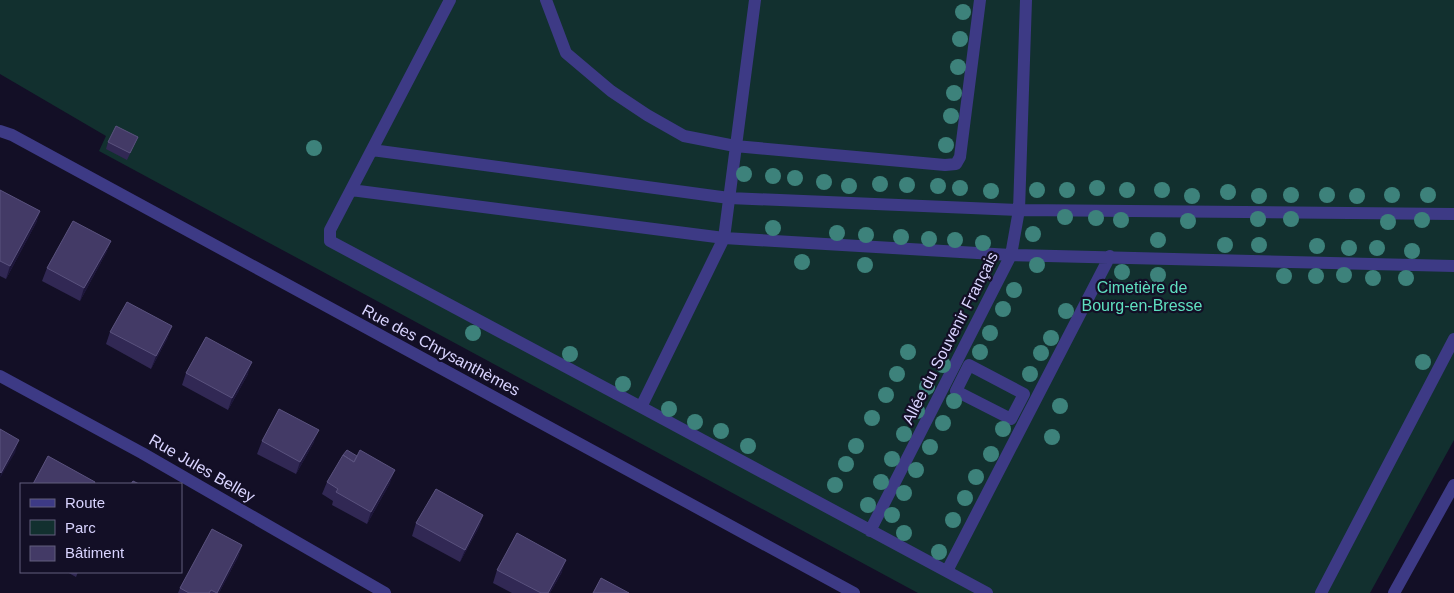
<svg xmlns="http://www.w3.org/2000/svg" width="1454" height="593" viewBox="0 0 1454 593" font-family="Helvetica,sans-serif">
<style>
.green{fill:#12302f}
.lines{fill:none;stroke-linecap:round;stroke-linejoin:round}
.service{stroke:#3d3a85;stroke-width:12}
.pedestrian{stroke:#3d3a85;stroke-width:12}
.minor{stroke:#3d3a85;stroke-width:12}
.tree{fill:#3d827b}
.wall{fill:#312854}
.shaded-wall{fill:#1d163a}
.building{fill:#433a66;stroke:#5a527e}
.labels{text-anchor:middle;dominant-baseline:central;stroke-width:4.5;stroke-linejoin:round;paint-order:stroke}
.park-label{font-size:16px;fill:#5fe0c0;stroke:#130f26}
.street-label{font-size:16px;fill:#d9d4ff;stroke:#130f26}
</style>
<rect width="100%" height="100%" fill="#130f26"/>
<path class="green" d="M0 0H1454V440L1370 593H918L99 151 106 136 0 74Z"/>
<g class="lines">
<path class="service" d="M450 0 330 230V241L641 407
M546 0 566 53 611 91 647 115 684 136 735 146 945 165 956 164 960 157 980 0
M755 0 724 238 641 407 987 593
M372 150 729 198 1019 210 1454 214
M351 190 724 238 1011 255 1454 266
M870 531 1011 255 1019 210 1026 0
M947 571 1110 256
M1321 593 1454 339"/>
<path class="pedestrian" d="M969 365 1024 394 1011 419 956 391Z"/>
<path class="minor" d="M0 131 12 135 854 593
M0 376 142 453 385 593
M1394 593 1454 485"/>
</g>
<g class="tree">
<circle cx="963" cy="12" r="8"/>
<circle cx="960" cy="39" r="8"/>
<circle cx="958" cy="67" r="8"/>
<circle cx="954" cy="93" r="8"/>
<circle cx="951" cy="116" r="8"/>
<circle cx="946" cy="145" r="8"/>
<circle cx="314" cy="148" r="8"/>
<circle cx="744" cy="174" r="8"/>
<circle cx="773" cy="176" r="8"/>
<circle cx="795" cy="178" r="8"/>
<circle cx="824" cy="182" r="8"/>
<circle cx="880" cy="184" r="8"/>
<circle cx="907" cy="185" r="8"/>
<circle cx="849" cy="186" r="8"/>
<circle cx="938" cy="186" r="8"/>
<circle cx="960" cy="188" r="8"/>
<circle cx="1097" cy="188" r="8"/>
<circle cx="1037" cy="190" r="8"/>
<circle cx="1067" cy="190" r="8"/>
<circle cx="1127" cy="190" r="8"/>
<circle cx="1162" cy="190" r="8"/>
<circle cx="991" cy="191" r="8"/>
<circle cx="1228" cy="192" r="8"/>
<circle cx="1291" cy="195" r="8"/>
<circle cx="1327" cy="195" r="8"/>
<circle cx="1392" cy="195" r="8"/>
<circle cx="1428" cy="195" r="8"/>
<circle cx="1192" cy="196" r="8"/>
<circle cx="1259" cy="196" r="8"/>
<circle cx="1357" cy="196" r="8"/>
<circle cx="1065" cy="217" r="8"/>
<circle cx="1096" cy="218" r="8"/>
<circle cx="1258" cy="219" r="8"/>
<circle cx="1291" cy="219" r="8"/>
<circle cx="1121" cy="220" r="8"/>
<circle cx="1422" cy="220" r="8"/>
<circle cx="1188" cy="221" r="8"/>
<circle cx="1388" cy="222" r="8"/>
<circle cx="773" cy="228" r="8"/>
<circle cx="837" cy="233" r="8"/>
<circle cx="1033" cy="234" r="8"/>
<circle cx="866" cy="235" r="8"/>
<circle cx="901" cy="237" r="8"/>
<circle cx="929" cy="239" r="8"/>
<circle cx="955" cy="240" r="8"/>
<circle cx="1158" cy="240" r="8"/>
<circle cx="983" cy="243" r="8"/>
<circle cx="1225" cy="245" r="8"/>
<circle cx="1259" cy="245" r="8"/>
<circle cx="1317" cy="246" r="8"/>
<circle cx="1349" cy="248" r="8"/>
<circle cx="1377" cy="248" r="8"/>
<circle cx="1412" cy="251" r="8"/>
<circle cx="802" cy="262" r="8"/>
<circle cx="865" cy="265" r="8"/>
<circle cx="1037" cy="265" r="8"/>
<circle cx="1122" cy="272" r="8"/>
<circle cx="1158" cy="275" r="8"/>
<circle cx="1344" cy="275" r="8"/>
<circle cx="1284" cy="276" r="8"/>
<circle cx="1316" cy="276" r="8"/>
<circle cx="1373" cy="278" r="8"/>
<circle cx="1406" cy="278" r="8"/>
<circle cx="1014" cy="290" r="8"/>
<circle cx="1003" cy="309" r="8"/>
<circle cx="1066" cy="311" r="8"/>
<circle cx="473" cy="333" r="8"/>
<circle cx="990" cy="333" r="8"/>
<circle cx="1051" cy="338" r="8"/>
<circle cx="908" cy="352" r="8"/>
<circle cx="980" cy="352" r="8"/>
<circle cx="1041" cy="353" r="8"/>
<circle cx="570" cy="354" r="8"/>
<circle cx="1423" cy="362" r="8"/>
<circle cx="943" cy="365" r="8"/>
<circle cx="897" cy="374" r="8"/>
<circle cx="1030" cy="374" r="8"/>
<circle cx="623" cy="384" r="8"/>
<circle cx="927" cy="387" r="8"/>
<circle cx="886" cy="395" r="8"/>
<circle cx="954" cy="401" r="8"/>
<circle cx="1060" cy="406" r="8"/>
<circle cx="669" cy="409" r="8"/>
<circle cx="917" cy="411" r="8"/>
<circle cx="872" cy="418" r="8"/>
<circle cx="695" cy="422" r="8"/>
<circle cx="943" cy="423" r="8"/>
<circle cx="1003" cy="429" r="8"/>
<circle cx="721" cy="431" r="8"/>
<circle cx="904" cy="434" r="8"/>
<circle cx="1052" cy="437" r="8"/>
<circle cx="748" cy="446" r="8"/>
<circle cx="856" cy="446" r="8"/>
<circle cx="930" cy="447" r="8"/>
<circle cx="991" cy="454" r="8"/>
<circle cx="892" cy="459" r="8"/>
<circle cx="846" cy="464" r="8"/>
<circle cx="916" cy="470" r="8"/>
<circle cx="976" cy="477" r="8"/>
<circle cx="881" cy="482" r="8"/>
<circle cx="835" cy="485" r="8"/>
<circle cx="904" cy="493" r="8"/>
<circle cx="965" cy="498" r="8"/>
<circle cx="868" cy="505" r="8"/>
<circle cx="892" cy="515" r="8"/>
<circle cx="953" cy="520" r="8"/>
<circle cx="904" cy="533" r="8"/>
<circle cx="939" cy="552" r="8"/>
</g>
<path class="wall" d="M138 137 127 160 106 149 108 142Z
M0 191 40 211 36 223 6 279 0 276Z
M111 241 106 253 80 301 42 281 47 268Z
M172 326 167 339 151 369 106 344 110 332Z
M186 373 248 374 228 410 182 385Z
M262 441 314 442 296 474 257 454Z
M327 482 390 483 367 524 332 505 333 501 322 494Z
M483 515 479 527 460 562 412 536 416 523Z
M242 545 238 557 219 593H178L180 588Z
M497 570 562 572 550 593H512L493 583Z
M67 572H78L76 577Z"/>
<path class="shaded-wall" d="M40 211 36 223 6 279 10 266Z
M111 241 106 253 80 301 84 288Z
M172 326 167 339 151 369 156 356Z
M252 362 248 374 228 410 232 398Z
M319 430 314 442 296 474 300 462Z
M19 440 15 453 0 478 1 473Z
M395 470 390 483 367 524 371 512Z
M483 515 479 527 460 562 465 550Z
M242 545 238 557 219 593H217Z
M566 560 562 572 550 593H548Z"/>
<path class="building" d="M116 126 138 137 130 153 108 142Z
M0 190 40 211 10 266 0 261Z
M73 221 111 241 84 288 47 268Z
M127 302 172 326 156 356 110 332Z
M206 337 252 362 232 398 186 373Z
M279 409 319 430 300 462 262 441Z
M0 429 19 440 1 473 0 472Z
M347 450 357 456 354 462 343 455Z
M360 450 395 470 371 512 336 492 338 489 327 482 343 455 354 462Z
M48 456 95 482 94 484H33Z
M133 481 139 484H131Z
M436 489 483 515 465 550 416 523Z
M212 529 242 545 217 593 211 590 209 593H189L180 588Z
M517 533 566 560 548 593H541L497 570Z
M601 578 629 593H593Z"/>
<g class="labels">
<g class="park-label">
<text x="1142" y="287">Cimetière de<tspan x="1142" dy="18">Bourg-en-Bresse</tspan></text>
</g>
<g class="street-label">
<text transform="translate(950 338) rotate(-63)">Allée du Souvenir Français</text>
<text transform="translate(441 350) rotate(28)">Rue des Chrysanthèmes</text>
<text transform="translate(202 468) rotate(30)">Rue Jules Belley</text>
</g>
</g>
<rect x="20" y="483" width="162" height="90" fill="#130f26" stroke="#625e7d"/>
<rect x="30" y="499" width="25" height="8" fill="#3d3a85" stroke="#625e7d"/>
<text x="65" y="508" font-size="15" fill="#d9d4ff">Route</text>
<rect x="30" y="520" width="25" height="15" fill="#12302f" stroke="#625e7d"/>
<text x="65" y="533" font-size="15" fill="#d9d4ff">Parc</text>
<rect x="30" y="546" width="25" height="15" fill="#433a66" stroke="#625e7d"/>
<text x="65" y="558" font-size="15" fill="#d9d4ff">Bâtiment</text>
</svg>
